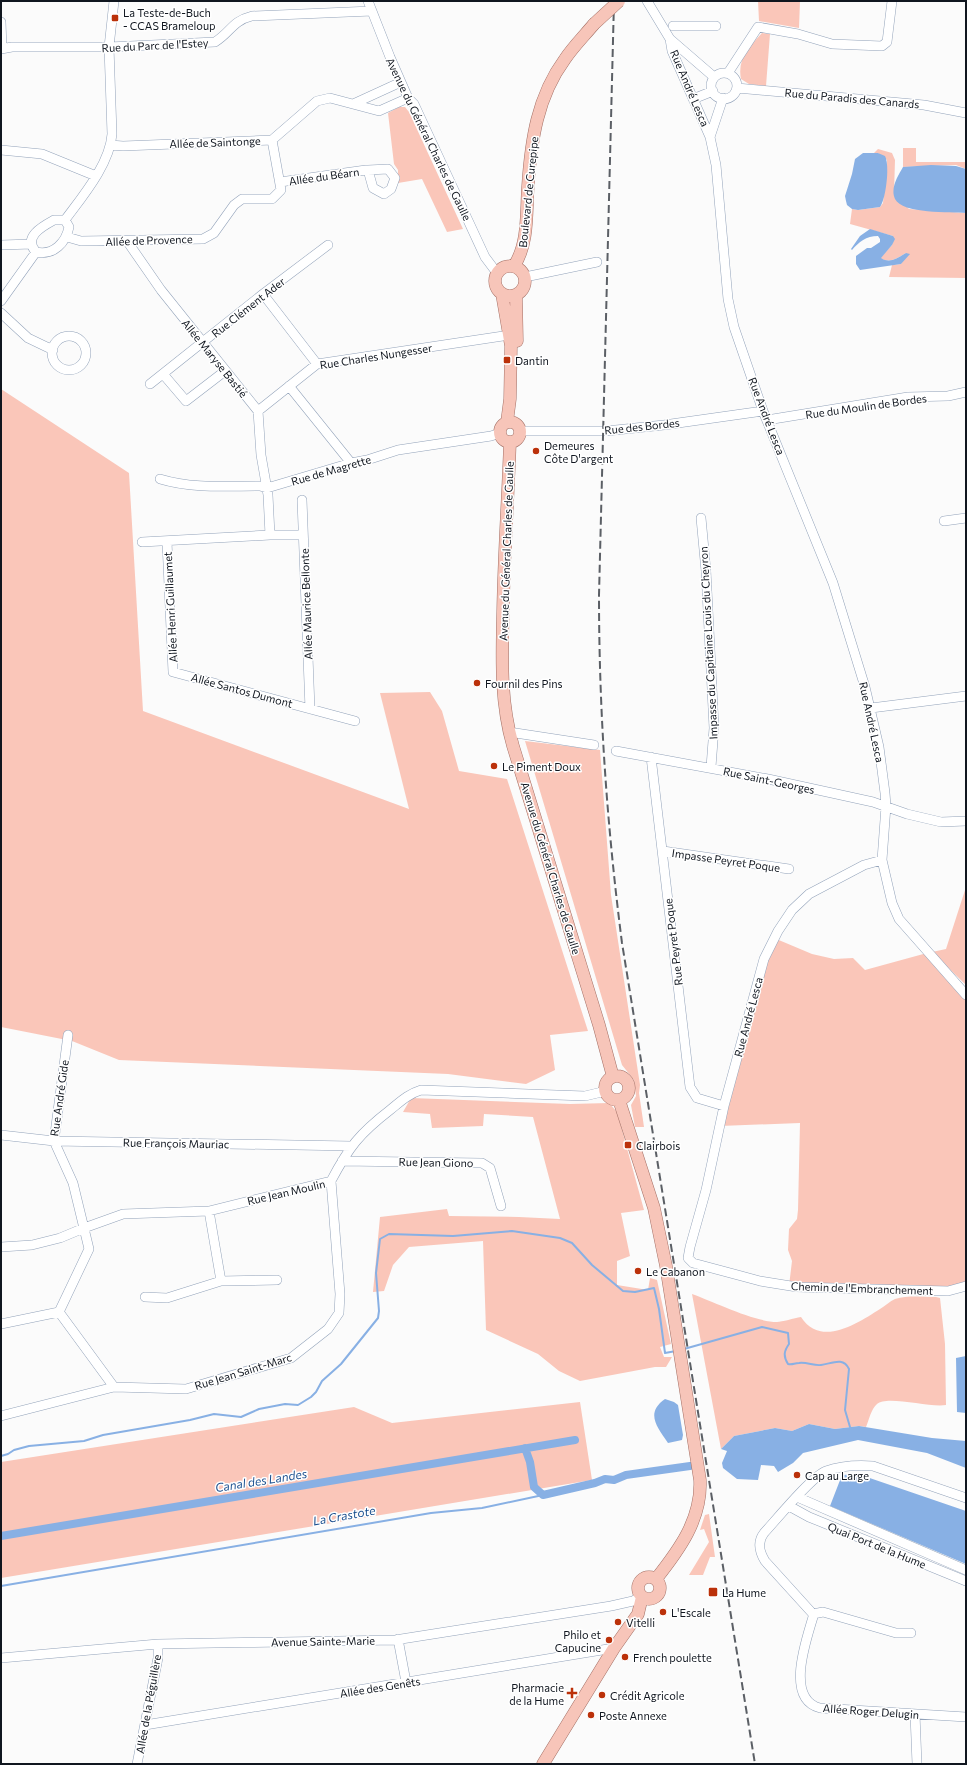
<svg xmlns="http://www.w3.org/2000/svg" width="967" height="1765" viewBox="0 0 967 1765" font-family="Commissioner,sans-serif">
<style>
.green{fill:#fac6b9}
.water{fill:#88b0e4}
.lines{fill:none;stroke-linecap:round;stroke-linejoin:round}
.stream{stroke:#88b0e4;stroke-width:2}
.canal{stroke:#88b0e4;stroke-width:8}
.minor-casing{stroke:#93a3ba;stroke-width:10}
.major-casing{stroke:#a36f65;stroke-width:13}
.minor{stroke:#fff;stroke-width:9}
.major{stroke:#f7c5b9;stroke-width:12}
.rail{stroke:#5b5f65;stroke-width:2;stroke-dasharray:8 4;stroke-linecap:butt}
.major-bridge-casing{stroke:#a36f65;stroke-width:13;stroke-linecap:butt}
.major-bridge{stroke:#f7c5b9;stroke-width:12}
.poi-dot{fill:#bb310a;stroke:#fff;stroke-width:1.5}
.labels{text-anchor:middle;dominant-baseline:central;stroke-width:3;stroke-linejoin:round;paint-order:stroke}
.poi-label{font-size:11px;fill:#10161f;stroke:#fff;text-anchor:start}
.street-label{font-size:11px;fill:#10161f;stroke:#fff}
.water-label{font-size:12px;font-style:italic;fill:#1c508f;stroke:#fff}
</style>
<rect width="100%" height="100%" fill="#fbfbfb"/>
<path class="green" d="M758 1H800L799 28 759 21Z
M762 33 770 34 766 86 749 84 741 79C737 59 749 47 762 33Z
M399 107H405L409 112 463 229 447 232 422 179 398 183V170L394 164 388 113Z
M903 148H916V162H966V169L956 165 903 167Z
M878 149 892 153 895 160 894 193 909 209 966 213V278L889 277 892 265 901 264 906 253C897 258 890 264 880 258L892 245 893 236 850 224 852 209 858 210 880 207 883 203 887 160 878 153H874Z
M1 389 129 473 143 711 409 809 380 693 430 692 442 711 459 771 507 779 588 1031 550 1035 555 1070 526 1084 448 1074 119 1060 72 1041 1 1027Z
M525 741 600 750 611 895 640 1085 639 1093 644 1127H635L631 1105 636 1096 634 1080 622 1065Z
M966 887V985L932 952 946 949Z
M774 938 812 954 834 959 853 958 865 970 927 953 966 995V1286L954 1290 789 1286 792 1261 788 1250 789 1229 797 1219 798 1210 800 1123 720 1126Z
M411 1098 570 1104 609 1103 617 1112 644 1210 621 1213 630 1256 617 1261V1285L648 1290 650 1278 657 1280 671 1344 660 1347 664 1357H672L666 1367H655L580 1381 559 1371 538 1354 486 1330 483 1241 409 1247 393 1265 384 1291 373 1292 380 1217 447 1209 449 1216 519 1217 560 1219 533 1117 484 1114 483 1126 432 1128 430 1114 403 1112Z
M692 1294C714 1302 755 1322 777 1322 782 1322 794 1318 801 1317 821 1348 858 1323 880 1309 885 1306 890 1301 895 1299 908 1295 923 1297 936 1297L940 1298 945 1344 946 1405C930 1408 887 1395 877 1404 871 1409 869 1420 866 1427L859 1426 835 1429 809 1424 792 1431 775 1428 734 1436 721 1449Z
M580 1402 592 1480 1 1578V1462L354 1407 392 1423Z
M709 1514 715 1557H710L703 1575H689L709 1542 704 1529 700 1530 705 1515Z"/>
<path class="water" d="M863 153H878L885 156C890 165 886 199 880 207L858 210 852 209 847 205 846 201 845 196 852 174 855 159Z
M931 165 956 166 966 169V213C951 212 902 214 895 199 890 188 898 176 903 167Z
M870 229 893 236 895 239 892 245 881 258C890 264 897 258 906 253L910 254 901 264 860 270 856 264V256L867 248H871L880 242V239L878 236C866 236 859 242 852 250L851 249 860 236Z
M966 1356V1413L957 1412 956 1358Z
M665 1399 674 1402 678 1405 683 1435 682 1440 668 1443C657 1427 645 1413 665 1399Z
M809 1424 835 1429 859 1426 932 1438 966 1441V1468L927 1453 858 1440 803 1453 793 1463 778 1472 774 1466 761 1465 758 1480 737 1479 723 1468 722 1463 727 1451 721 1449 734 1436 775 1428 792 1431Z
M858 1474 966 1511V1564L830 1506 842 1475Z"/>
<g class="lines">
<path class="stream" d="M684 1349 762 1327 788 1333 789 1344C784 1351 783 1356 788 1364 793 1365 794 1363 799 1363 807 1362 814 1366 821 1365 831 1364 843 1356 849 1369L845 1410 850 1427
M1 1456 8 1454 14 1450 29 1446 84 1441 103 1435 190 1420 214 1414 241 1417 259 1409 285 1404 298 1405 311 1397 316 1392 322 1381 341 1364 378 1318 379 1311 376 1273 380 1239 389 1234 453 1236 512 1231 560 1238 572 1243 592 1265 623 1291 635 1292 654 1288 659 1309 665 1353 676 1351
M1 1586 431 1513 482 1508 543 1495"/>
<path class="canal" d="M525 1448 530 1462 534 1487 543 1495 595 1483 605 1479 614 1480 626 1475 690 1466
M1 1536 575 1440"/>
<defs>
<path id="minor" d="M368 1 390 57 408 98 414 104 485 257 497 273
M647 1 670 39 714 77
M1 22 2 49
M673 26H716
M670 39 672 51 710 137
M1 49 12 47H109L215 42C231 32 232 21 252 16L372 11
M728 73 758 27 798 34 832 44 882 46 887 42 892 1
M711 86a13 13 0 1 1 26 0a13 13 0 1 1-26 0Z
M737 88 924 105 966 113
M723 98 710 137 716 165 728 299 734 327 763 411 833 583 865 687 879 747 885 793 886 806 882 860 864 865 809 894 792 910 778 931 764 959 724 1106 706 1190 690 1247 688 1258 693 1263 760 1281 797 1287 948 1291 966 1286
M693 99 713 91
M353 104 401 82
M110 145 123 146 272 140 317 101 330 98 379 111 408 98
M1 150 42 154 96 176
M280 182 366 170H368L388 169 395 178 391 189 384 194 373 188 368 170
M54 220H65L69 227C66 242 54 256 36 252 22 237 43 226 54 220Z
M65 220C82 197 110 164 112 134L109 47 114 1
M67 237 81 241 203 239 214 233 234 205 242 199H272L281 190 272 140
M127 241 161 290 258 411 261 455 268 495 270 535H303
M1 245 32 244
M525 277 597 262
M263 294 317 364
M1 301 36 252
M1 313 28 338 53 350
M52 353a17 17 0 1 1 34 0a17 17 0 1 1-34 0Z
M163 374 186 401 225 371
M150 384 263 294 328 245
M289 386 351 463
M258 411 317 364 510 335
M767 420 908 397 948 396 966 392
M520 431H606L664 425 763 411
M160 479C193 489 226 486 260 486L267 488 351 463 367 460 398 450 491 436 500 433
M302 500 310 709
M701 518 706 571 714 728 711 767
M944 521 966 518
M142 542 270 535
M167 542 173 672 355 721
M871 708 966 696
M509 732 594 745
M616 751 768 779 873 802 907 814 941 822 966 821
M651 757 690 1087 697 1098 724 1106
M663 851 789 869
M882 860 892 903 899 919 966 995
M68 1035 54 1141 73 1183 89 1249 59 1312 114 1387
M1 1135 54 1141 351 1146
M342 1161 482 1163 490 1168 501 1206
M209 1211 221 1281
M1 1247 32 1245 60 1238 84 1228 123 1214 209 1211 331 1181C349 1147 359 1134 390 1110 400 1102 408 1094 421 1090L585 1096 606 1091
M145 1297 167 1298 221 1281 277 1280
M1 1324 59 1312
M1 1416 114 1387 186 1389 291 1358 328 1329 339 1313 340 1294 331 1181
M797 1497 966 1570
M966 1498 873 1466C858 1465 840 1466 826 1471 812 1476 776 1520 764 1533 757 1542 759 1551 765 1561L813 1614V1617C806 1641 785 1699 820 1708L966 1717
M789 1506 809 1517 966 1581
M813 1614 823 1612 896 1633H911
M398 1639 406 1682
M1 1658 158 1644 395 1640 611 1606 633 1601 641 1596
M915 1714 917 1764
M145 1725 614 1648
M137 1764 158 1658V1644"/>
<path id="major" d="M495 281a15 15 0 1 1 30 0a15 15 0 1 1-30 0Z
M514 266C529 243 526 212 528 186 531 141 537 97 565 59 573 47 584 36 594 24
M502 294 511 346 510 399 507 422
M516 295 517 341
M500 432a10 10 0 1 1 20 0a10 10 0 1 1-20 0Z
M510 442C508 499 504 555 503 612 502 658 500 701 513 746L599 1025 613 1077
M605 1088a12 12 0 1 1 24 0a12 12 0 1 1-24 0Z
M619 1100 654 1208 666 1266 700 1480C702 1519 679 1550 656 1579
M638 1588a11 11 0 1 1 22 0a11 11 0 1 1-22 0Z
M543 1764 614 1648 638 1614 642 1597"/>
</defs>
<use href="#minor" class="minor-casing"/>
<use href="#major" class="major-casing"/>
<use href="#minor" class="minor"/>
<use href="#major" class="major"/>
<path class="rail" d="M614 1 599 595C599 713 607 826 622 943L755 1764"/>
<defs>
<path id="major-bridge" d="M594 24 619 1"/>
</defs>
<use href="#major-bridge" class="major-bridge-casing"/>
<use href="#major-bridge" class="major-bridge"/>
</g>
<g class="poi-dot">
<rect x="111" y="14" width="8" height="8" rx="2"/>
<rect x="503" y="356" width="8" height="8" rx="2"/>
<circle cx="536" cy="451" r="4"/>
<circle cx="477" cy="683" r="4"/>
<circle cx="494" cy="766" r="4"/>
<rect x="624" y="1141" width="8" height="8" rx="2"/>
<circle cx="638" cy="1271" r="4"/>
<circle cx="797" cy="1475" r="4"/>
<rect x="708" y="1587" width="10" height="10" rx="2"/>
<circle cx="663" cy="1612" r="4"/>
<circle cx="618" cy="1622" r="4"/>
<circle cx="609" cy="1640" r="4"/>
<circle cx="625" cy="1657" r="4"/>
<path d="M570 1687h4v4h4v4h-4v4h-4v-4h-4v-4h4z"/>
<circle cx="602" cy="1695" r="4"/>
<circle cx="591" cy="1715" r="4"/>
</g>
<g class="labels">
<g class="poi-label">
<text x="123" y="12">La Teste-de-Buch<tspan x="123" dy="13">- CCAS Brameloup</tspan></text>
<text x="515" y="360">Dantin</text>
<text x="544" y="445">Demeures<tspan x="544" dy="13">Côte D'argent</tspan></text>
<text x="485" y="683">Fournil des Pins</text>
<text x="502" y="766">Le Piment Doux</text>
<text x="636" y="1145">Clairbois</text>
<text x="646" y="1271">Le Cabanon</text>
<text x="805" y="1475">Cap au Large</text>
<text x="722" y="1592">La Hume</text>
<text x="671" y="1612">L'Escale</text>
<text x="626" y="1622">Vitelli</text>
<text x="601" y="1634" text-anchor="end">Philo et<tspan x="601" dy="13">Capucine</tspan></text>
<text x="633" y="1657">French poulette</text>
<text x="564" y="1687" text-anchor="end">Pharmacie<tspan x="564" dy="13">de la Hume</tspan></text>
<text x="610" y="1695">Crédit Agricole</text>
<text x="599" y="1715">Poste Annexe</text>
</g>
<g class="street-label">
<text transform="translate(155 45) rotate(-3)">Rue du Parc de l'Estey</text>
<text transform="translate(690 88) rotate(67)">Rue André Lesca</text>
<text transform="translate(852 98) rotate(5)">Rue du Paradis des Canards</text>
<text transform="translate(429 139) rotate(64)">Avenue du Général Charles de Gaulle</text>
<text transform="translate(215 142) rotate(-2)">Allée de Saintonge</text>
<text transform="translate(324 176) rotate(-8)">Allée du Béarn</text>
<text transform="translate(528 192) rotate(-84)">Boulevard de Curepipe</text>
<text transform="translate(149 240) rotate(-2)">Allée de Provence</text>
<text transform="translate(248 307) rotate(-38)">Rue Clément Ader</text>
<text transform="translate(376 356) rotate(-9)">Rue Charles Nungesser</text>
<text transform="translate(215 358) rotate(51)">Allée Maryse Bastié</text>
<text transform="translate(866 406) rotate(-8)">Rue du Moulin de Bordes</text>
<text transform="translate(767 416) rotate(69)">Rue André Lesca</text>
<text transform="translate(642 426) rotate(-6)">Rue des Bordes</text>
<text transform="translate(331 470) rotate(-16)">Rue de Magrette</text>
<text transform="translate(506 551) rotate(-88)">Avenue du Général Charles de Gaulle</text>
<text transform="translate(306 604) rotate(-92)">Allée Maurice Bellonte</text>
<text transform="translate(170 607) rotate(-93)">Allée Henri Guillaumet</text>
<text transform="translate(708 643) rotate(-93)">Impasse du Capitaine Louis du Cheyron</text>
<text transform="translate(242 690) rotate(15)">Allée Santos Dumont</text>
<text transform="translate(872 722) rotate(78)">Rue André Lesca</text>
<text transform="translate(769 780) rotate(12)">Rue Saint-Georges</text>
<text transform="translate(726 860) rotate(8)">Impasse Peyret Poque</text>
<text transform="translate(551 868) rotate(73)">Avenue du Général Charles de Gaulle</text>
<text transform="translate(673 942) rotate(-97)">Rue Peyret Poque</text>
<text transform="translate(748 1017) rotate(-75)">Rue André Lesca</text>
<text transform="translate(59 1098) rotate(-82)">Rue André Gide</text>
<text transform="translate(176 1143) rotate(1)">Rue François Mauriac</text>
<text transform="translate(436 1162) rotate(1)">Rue Jean Giono</text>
<text transform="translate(286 1192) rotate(-13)">Rue Jean Moulin</text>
<text transform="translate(862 1288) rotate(2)">Chemin de l'Embranchement</text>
<text transform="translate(243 1371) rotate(-17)">Rue Jean Saint-Marc</text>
<text transform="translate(877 1545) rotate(22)">Quai Port de la Hume</text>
<text transform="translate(323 1641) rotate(-1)">Avenue Sainte-Marie</text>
<text transform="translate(380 1687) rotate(-9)">Allée des Genêts</text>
<text transform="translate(148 1704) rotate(-80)">Allée de la Péguillère</text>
<text transform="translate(871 1711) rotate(4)">Allée Roger Delugin</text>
</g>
<g class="water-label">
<text transform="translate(261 1480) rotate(-9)">Canal des Landes</text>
<text transform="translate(344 1515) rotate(-10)">La Crastote</text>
</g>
</g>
<rect width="967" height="1765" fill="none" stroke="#10161f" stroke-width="4"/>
</svg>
